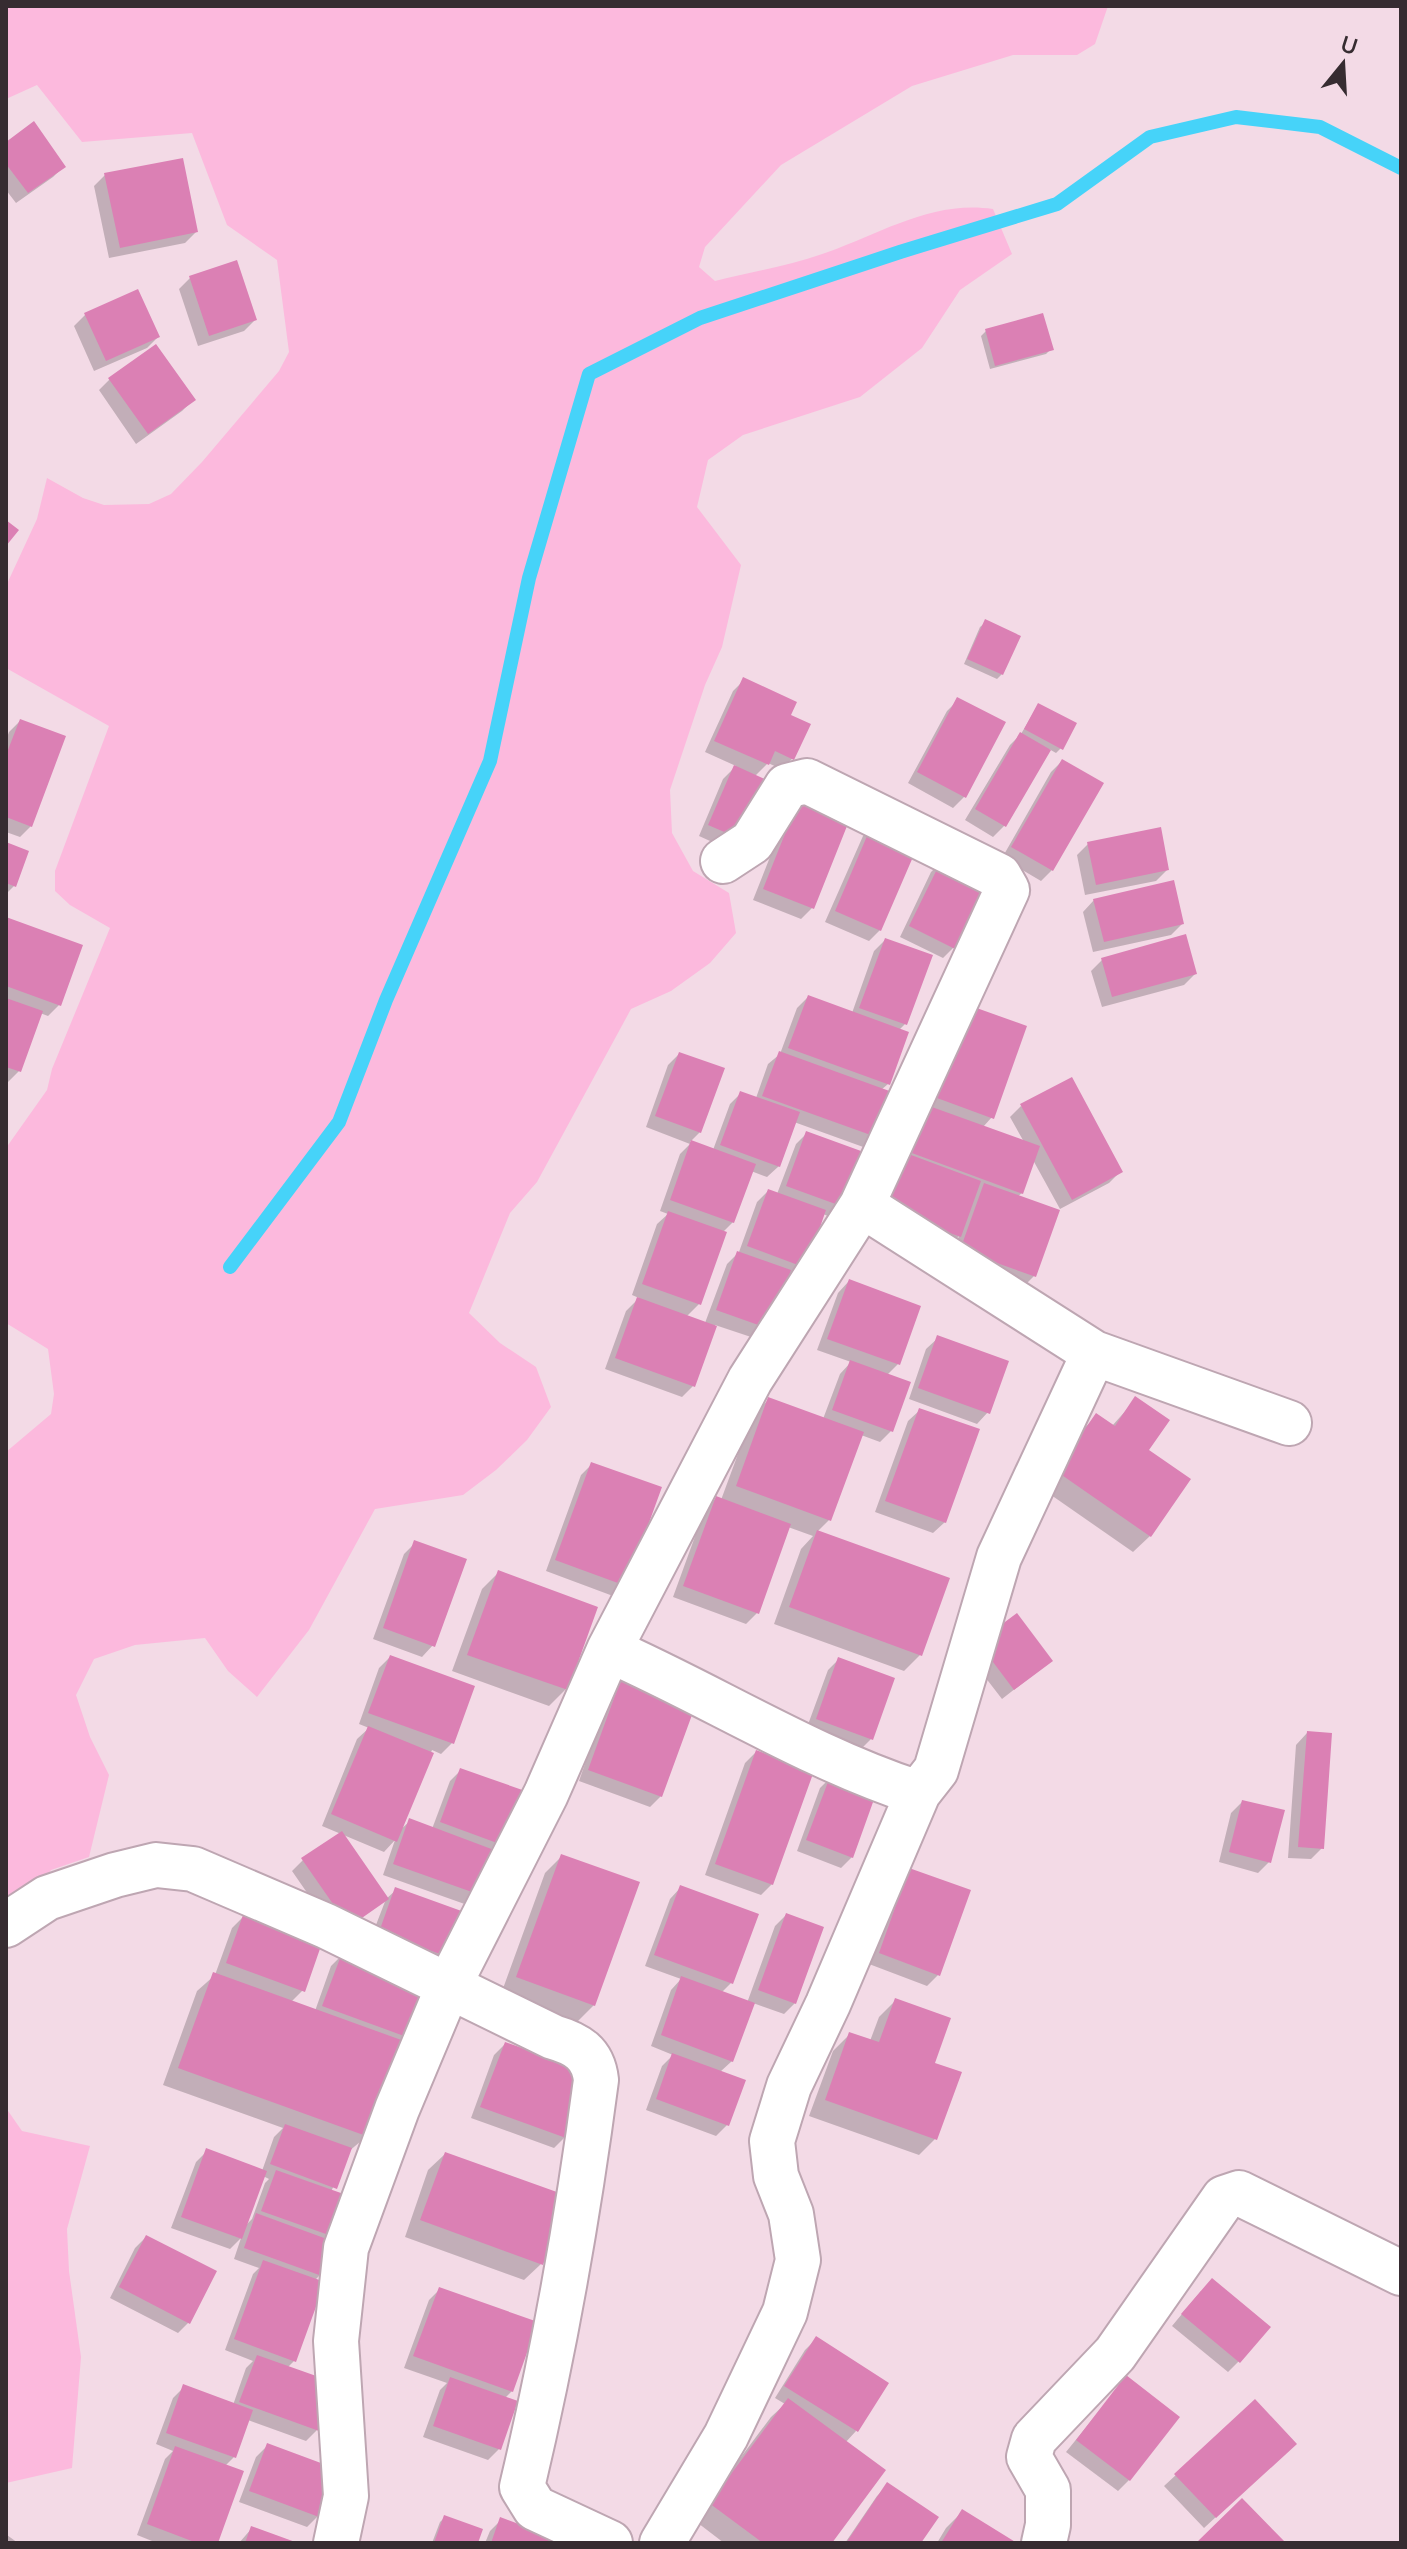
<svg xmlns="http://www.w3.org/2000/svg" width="1407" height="2549" viewBox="0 0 1407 2549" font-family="Manrope,sans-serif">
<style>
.green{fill:#fcb9dd}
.shadow{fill:#0003;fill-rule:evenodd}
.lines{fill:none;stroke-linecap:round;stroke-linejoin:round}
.stream{stroke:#46d3f9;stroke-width:14}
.building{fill:#db80b4}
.minor-casing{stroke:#bea6b2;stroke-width:48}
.minor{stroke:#fff;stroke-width:44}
</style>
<rect width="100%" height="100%" fill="#f3dae6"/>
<path class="green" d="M6 6H1108L1095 44 1077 55H1013L912 86 781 165 705 247 699 267 715 281C752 272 792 265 828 252 883 232 934 200 993 209L1012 254 960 290 922 348 860 397 743 435 708 460 697 507 741 565 722 647 705 685 670 790 672 833 693 871 729 893 736 933 710 963 671 991 631 1009 537 1182 510 1213 469 1313 500 1343 536 1367 551 1407 527 1440 496 1470 463 1495 375 1509 309 1630 257 1697 228 1671 205 1638 135 1645 94 1659 76 1695 90 1737 109 1775 89 1857 51 1870 6 1934V1452L51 1414 54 1394 48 1349 6 1323V1148L47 1090 52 1069 110 928 70 905 55 891V871L109 726 6 668V586L37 519 47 478 83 498 104 505 149 504 171 494 202 462 279 371 289 352 277 260 227 225 192 133 82 142 37 85 6 99Z
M6 2108 22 2131 90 2146 67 2229 69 2271 81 2357 72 2468 6 2483Z"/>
<path class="shadow" d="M6 144 64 166 53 177 16 203 6 190Z
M105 175 196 232 185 243 109 258 94 186Z
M190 278 255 320 244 331 198 346 179 289Z
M137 291 158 337 147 348 94 371 74 326 85 315Z
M986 331 1051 349 1046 354 990 369 981 336Z
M110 379 193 400 182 411 136 444 99 390Z
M986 622 1002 674 997 679 964 664 980 627Z
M744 680 789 716 793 758 781 769 768 763 755 776 730 850 699 836 723 779 736 766 705 752 733 691Z
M958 700 964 797 953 808 908 783 947 711Z
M1038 705 1061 748 1056 753 1049 749 1004 826 993 837 965 820 1010 745 1021 734Z
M20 721 31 826 20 837 6 832V740L9 732Z
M1062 761 1052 870 1041 881 1002 858 1051 772Z
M787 814 812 908 801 919 753 900Z
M874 825 880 930 869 941 825 922 863 836Z
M6 844 14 886 6 894Z
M1088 844 1167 870 1156 881 1085 895 1077 855Z
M942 861 954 947 943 958 900 937 931 872Z
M1094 900 1182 924 1171 935 1093 952 1083 912Z
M6 919 59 1005 48 1016 40 1013 19 1071 8 1082Z
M885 940 905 1024 899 1030 888 1084 881 1090 892 1095 866 1148 794 1122 779 1166 767 1177 751 1171 733 1222 722 1233 699 1304 686 1317 705 1323 727 1264 739 1252 757 1202 768 1191 777 1194 796 1144 807 1133 839 1204 828 1216 823 1214 793 1278 787 1275 757 1339 715 1325 693 1386 682 1397 605 1369 626 1311 639 1298 632 1295 657 1224 668 1214 660 1211 680 1154 690 1144 646 1127 668 1065 679 1054 700 1132 690 1142 713 1150 730 1104 741 1093 756 1098 768 1064 780 1054 797 1008 808 997 852 1013 874 951Z
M1102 960 1195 974 1184 985 1102 1007 1091 971Z
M960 1019 992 1117 983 1127 1024 1142 1010 1117 1021 1106 1120 1172 1109 1183 1060 1209 1033 1160 1022 1193 1017 1197 1057 1211 1034 1276 1023 1287 950 1261 959 1236 948 1247 873 1221Z
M849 1281 898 1364 887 1375 891 1431 880 1442 861 1435 829 1520 817 1532 921 1654 904 1671 774 1624 801 1549 813 1536 788 1527 757 1613 746 1624 673 1597 705 1509 716 1498 721 1500 752 1416 768 1400 823 1419 840 1374 851 1362 817 1350 838 1293Z
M938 1338 988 1412 977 1424 909 1399 926 1349Z
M1136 1399 1147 1450 1150 1536 1133 1552 1041 1488 1080 1432 1097 1416 1112 1426Z
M920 1410 945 1522 933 1533 875 1512 908 1421Z
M592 1464 624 1585 613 1596 546 1571 581 1475Z
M415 1543 433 1645 422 1657 373 1639 404 1554Z
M498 1573 595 1608 566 1689 549 1706 452 1671 482 1589Z
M968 1655 1051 1661 1002 1699Z
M390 1657 452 1743 441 1754 432 1750 399 1831 410 1821 432 1829 450 1781 461 1770 528 1794 473 1907 383 1875 395 1840 384 1852 322 1826 357 1739 369 1728 359 1724 379 1668Z
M839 1659 871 1739 860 1750 806 1730 828 1670Z
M622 1679 661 1796 650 1807 579 1781 611 1690Z
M1307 1733 1322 1848 1311 1859 1288 1858 1296 1745Z
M756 1752 772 1884 761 1895 705 1875 745 1763Z
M831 1777 852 1857 841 1868 797 1851 820 1788Z
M1242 1802 1269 1862 1258 1873 1219 1862 1231 1813Z
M561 1857 594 2005 577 2022 501 1994 545 1873Z
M303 1860 386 1899 396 1890 464 1914 438 1968 369 1943 386 1899 337 1936 292 1871Z
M910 1870 938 1975 927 1986 869 1964 899 1881Z
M681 1887 731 1983 721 1993 747 2003 775 1926 786 1915 795 2003 784 2014 753 2003 732 2061 720 2072 728 2124 716 2136 646 2110 662 2066 673 2055 651 2046 671 1990 681 1979 645 1966 670 1899Z
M243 1917 303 1990 291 2002 315 2011 331 1966 342 1955 432 1988 367 2136 348 2152 331 2192 353 2200 320 2275 315 2280 294 2361 287 2368 317 2430 306 2441 248 2420 234 2457 225 2466 216 2543H157L137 2535 165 2459 173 2451 156 2444 173 2398 184 2387 233 2405 246 2368 253 2361 225 2350 253 2274 259 2268 234 2259 241 2238 230 2249 171 2228 196 2162 207 2151 262 2171 274 2137 283 2128 163 2085 197 1991 215 1975 232 1928ZM263 2176 269 2179 265 2183 252 2219 245 2226Z
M895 2001 933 2064 935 2139 919 2155 809 2116 833 2051 850 2034 870 2041 879 2017Z
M505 2044 565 2137 554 2148 471 2118 494 2055Z
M445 2154 541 2264 524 2280 405 2237 428 2170Z
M146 2237 189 2322 178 2333 110 2298 135 2248Z
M440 2289 512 2391 504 2399 516 2403 499 2449 488 2460 423 2437 440 2390 447 2383 404 2368 429 2300Z
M1201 2291 1239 2361 1228 2372 1172 2326Z
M816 2339 856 2431 845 2443 829 2543H724L694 2520 771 2417 785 2404 775 2398 805 2350Z
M1126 2378 1129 2480 1118 2491 1066 2452Z
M1255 2402 1283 2455 1204 2528 1164 2486Z
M267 2446 318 2516 307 2527 239 2502 256 2457Z
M888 2485 919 2543H845L877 2496Z
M963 2511 1014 2543H937L946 2528Z
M445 2517 476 2543H432L440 2522Z
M501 2520 562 2543H485L490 2531Z
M252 2528 293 2543H239Z
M7 2535 18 2543H6Z"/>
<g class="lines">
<path class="stream" d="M230 1267 339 1122 386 1000 490 761 529 578 589 374 700 318 900 252 1057 204 1150 137 1236 117 1320 127 1401 168"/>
</g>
<path class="building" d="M34 121 66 167 28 193 6 164V142Z
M183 158 198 232 120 248 104 173Z
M237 260 257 320 209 336 189 276Z
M138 289 160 337 106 361 84 313Z
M1043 313 1054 350 995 366 985 329Z
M156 344 196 400 148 434 108 378Z
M6 520 19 530 6 546Z
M985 619 1021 636 1003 675 967 659Z
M743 677 797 702 791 715 811 724 794 760 775 751 769 765 714 741Z
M957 697 1006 722 966 798 917 772Z
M1038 703 1077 723 1063 750 1024 729Z
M20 719 66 736 32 827 6 817V755Z
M1020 732 1051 750 1006 827 975 809Z
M1062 759 1104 783 1053 871 1011 847Z
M734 765 769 781 743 840 708 825Z
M798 801 849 821 814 909 763 889Z
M873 822 919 843 881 931 835 911Z
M1161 827 1169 870 1096 885 1087 842Z
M6 842 29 851 16 887 6 883Z
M942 859 988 882 955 949 909 926Z
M1174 880 1184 924 1104 942 1093 899Z
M6 917 83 945 61 1006 6 986Z
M1186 934 1197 974 1112 997 1101 958Z
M885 938 933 955 907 1025 859 1008Z
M808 995 909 1032 890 1085 788 1048Z
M6 998 43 1011 21 1072 6 1067Z
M971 1006 1027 1026 994 1119 937 1098Z
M779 1051 895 1093 879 1138 762 1096Z
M679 1052 725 1068 701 1133 655 1116Z
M1072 1077 1123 1172 1072 1200 1020 1104Z
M740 1091 800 1112 780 1167 720 1145Z
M918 1102 1040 1146 1023 1194 901 1149Z
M806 1131 861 1151 841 1206 786 1186Z
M691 1140 756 1164 734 1223 670 1200Z
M903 1152 981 1181 961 1237 883 1210Z
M984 1183 1060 1210 1036 1277 960 1250Z
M768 1189 826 1210 806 1268 747 1246Z
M668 1211 727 1232 701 1305 642 1284Z
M737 1251 791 1270 770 1329 716 1310Z
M849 1279 921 1306 900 1365 827 1339Z
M637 1297 717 1326 695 1387 615 1358Z
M937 1335 1009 1361 990 1414 918 1388Z
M850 1360 911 1382 893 1432 832 1410Z
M1135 1396 1170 1420 1149 1450 1191 1479 1151 1537 1056 1471 1096 1413 1115 1426Z
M768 1397 864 1432 831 1521 736 1486Z
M919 1408 980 1429 946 1523 885 1501Z
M591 1462 662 1487 626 1586 555 1560Z
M716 1496 791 1524 759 1614 683 1586Z
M817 1530 950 1578 922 1656 789 1607Z
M414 1540 467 1559 435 1647 383 1628Z
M498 1570 598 1607 568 1690 467 1655Z
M1017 1613 1053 1661 1014 1690 978 1642Z
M390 1655 475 1686 454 1744 368 1713Z
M838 1657 895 1678 873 1740 816 1719Z
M622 1676 696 1704 662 1797 588 1770Z
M368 1726 434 1753 397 1842 331 1814Z
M1307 1731 1332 1733 1324 1849 1298 1847Z
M756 1750 814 1771 773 1885 715 1864Z
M460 1768 531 1793 511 1848 440 1822Z
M831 1774 877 1791 853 1858 806 1840Z
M1242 1800 1285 1810 1271 1863 1229 1852Z
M409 1818 502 1853 486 1897 393 1864Z
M342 1831 389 1899 349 1927 301 1858Z
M561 1854 640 1882 595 2006 516 1977Z
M909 1868 971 1890 940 1976 879 1953Z
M680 1885 759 1914 733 1984 654 1955Z
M395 1887 467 1913 451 1958 379 1932Z
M786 1913 824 1927 796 2004 758 1990Z
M243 1915 322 1943 305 1992 226 1963Z
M342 1953 434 1987 415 2040 322 2006Z
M213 1972 404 2041 369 2137 178 2068Z
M681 1976 755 2003 733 2062 661 2035Z
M895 1998 951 2018 935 2063 962 2072 937 2140 825 2100 849 2032 879 2042Z
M505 2042 590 2072 566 2138 480 2107Z
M672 2053 746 2080 729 2126 656 2099Z
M285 2124 352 2148 337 2189 270 2164Z
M206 2148 267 2171 242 2239 181 2217Z
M445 2152 568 2196 543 2265 420 2220Z
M276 2170 355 2198 340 2239 261 2211Z
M256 2213 335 2242 322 2276 244 2248Z
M146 2235 217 2271 190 2324 119 2287Z
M263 2260 325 2282 296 2362 234 2339Z
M1212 2278 1271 2327 1240 2363 1181 2314Z
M439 2287 538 2322 513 2392 413 2356Z
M816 2336 889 2383 858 2432 784 2386Z
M257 2355 336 2383 319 2431 239 2402Z
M1126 2375 1180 2417 1130 2481 1076 2440Z
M450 2377 518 2401 501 2450 433 2426Z
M183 2384 253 2410 236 2458 166 2433Z
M788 2398 886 2470 832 2543H763L709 2503Z
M1255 2399 1297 2444 1216 2518 1174 2474Z
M267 2443 337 2469 319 2517 249 2491Z
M175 2446 244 2471 218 2543H197L147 2524Z
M887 2482 939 2517 921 2543H846Z
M1242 2498 1286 2543H1196Z
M962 2509 1017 2543H941Z
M444 2515 483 2529 478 2543H434Z
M500 2517 570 2543H491Z
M251 2526 298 2543H245Z"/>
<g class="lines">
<defs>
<path id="minor" d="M862 1205 1094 1353 1289 1423
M609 1650C713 1696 810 1758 918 1793
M6 1925 47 1898 115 1875 156 1865 193 1869 326 1926 553 2037C577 2044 593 2053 596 2080 578 2217 554 2352 522 2487L535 2508 610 2543
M336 2543 346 2496 336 2341 346 2248 397 2109 449 1985 546 1794 609 1650 750 1380 862 1205 1007 890 999 876 807 781 787 786 752 842 723 861
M662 2543 726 2436 785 2312 798 2260 791 2214 776 2176 772 2141 789 2086 828 2004 918 1793 936 1770 999 1557 1094 1353
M1044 2543 1048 2525V2490L1029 2457 1034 2439 1115 2354 1224 2198 1239 2193 1401 2273"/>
</defs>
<use href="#minor" class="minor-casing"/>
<use href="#minor" class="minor"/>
</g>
<rect width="1407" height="2549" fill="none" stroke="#362c31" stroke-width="16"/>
<g transform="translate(1343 64) rotate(18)" stroke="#f3dae6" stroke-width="6" paint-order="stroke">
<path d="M0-6L14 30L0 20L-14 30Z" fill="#362c31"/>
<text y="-12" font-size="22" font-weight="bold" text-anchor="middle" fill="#362c31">U</text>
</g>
</svg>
